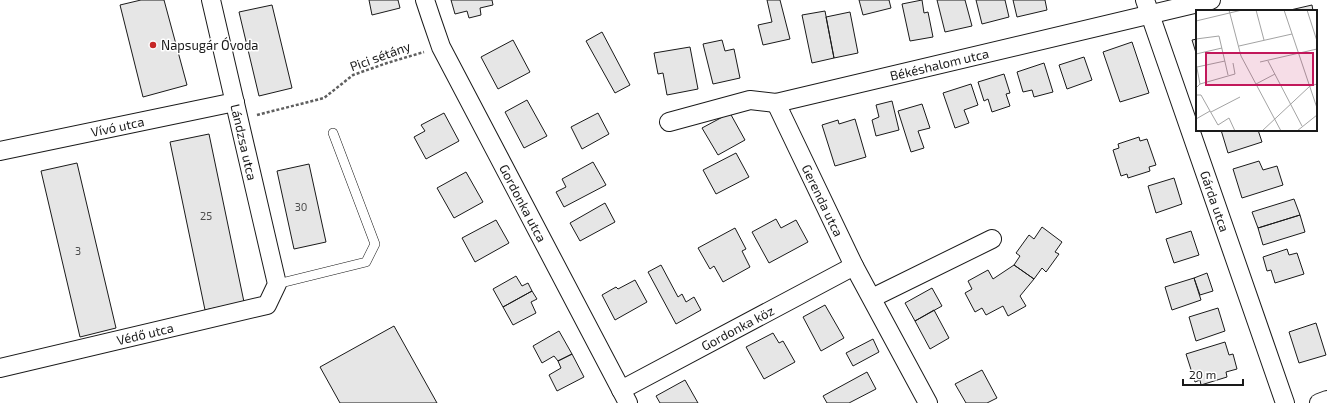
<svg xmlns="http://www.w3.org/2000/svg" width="1327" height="403" viewBox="0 0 1327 403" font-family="'Exo 2',sans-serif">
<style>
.building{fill:#e6e6e6;stroke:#1a1a1a}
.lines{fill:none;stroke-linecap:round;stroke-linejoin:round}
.lane-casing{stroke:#1a1a1a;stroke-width:10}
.street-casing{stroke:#1a1a1a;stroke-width:20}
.path{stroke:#5f5f5f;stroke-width:2.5;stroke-dasharray:3 2;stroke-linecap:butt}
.lane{stroke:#fff;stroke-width:9}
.street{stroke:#fff;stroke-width:18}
.poi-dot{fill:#c62828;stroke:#fff;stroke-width:1.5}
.labels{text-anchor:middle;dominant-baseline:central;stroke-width:3;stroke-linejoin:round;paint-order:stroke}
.number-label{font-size:11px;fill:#4d4d4d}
.poi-label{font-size:13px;fill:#1a1a1a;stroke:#fff;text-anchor:start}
.street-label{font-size:13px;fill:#1a1a1a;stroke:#fff}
.inset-road{fill:none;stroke:#a3a3a3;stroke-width:1}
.view{fill:#c2185b;fill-opacity:0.15;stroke:#c2185b;stroke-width:2}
.inset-edge{fill:none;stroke:#1a1a1a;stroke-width:2}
</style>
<rect width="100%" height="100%" fill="#fff"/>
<path class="building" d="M141 0H164L187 85 143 97 120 5Z
M369 0H398L400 8 372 15Z
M451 0H492L493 5 480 8 481 15 469 18 467 11 455 14Z
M767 0H780L790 39 763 45 758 25 772 22Z
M859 0H889L891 8 863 15Z
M922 0 924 13 928 12 933 37 910 41 902 4Z
M937 0H965L972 26 945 32Z
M976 0H1005L1009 17 982 24Z
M1013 0H1045L1047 10 1017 17Z
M272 5 292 88 259 96 239 12Z
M1312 5 1313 11H1286Z
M825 11 834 58 812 63 802 15Z
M850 12 858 53 834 58 826 17Z
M602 32 630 85 615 93 586 41Z
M1197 39V56L1192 40Z
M513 40 530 72 498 89 481 57Z
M722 40 725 51 734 49 740 78 713 84 703 44Z
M1132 42 1149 93 1120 102 1103 52Z
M690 47 698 89 667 95 663 73 658 74 654 53Z
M1084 57 1092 80 1067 89 1059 65Z
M1044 63 1053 92 1034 97 1032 90 1023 92 1017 72Z
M1004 74 1010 93 1006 94 1010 106 992 112 988 99 984 101 978 82Z
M971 84 978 105 964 110 969 123 955 128 943 93Z
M527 100 547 136 524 148 505 112Z
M892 101 899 130 876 136 872 120 879 117 876 105Z
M922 104 930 128 918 131 924 148 911 152 898 111Z
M444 113 459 141 426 159 414 137 425 131 421 125Z
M598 113 609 134 582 149 571 127Z
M730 113 745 140 718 155 702 128Z
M855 119 866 157 835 166 822 125 838 120 839 124Z
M1221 130H1258L1262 142 1228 153Z
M209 134 244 302 205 310 170 142Z
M1139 137 1140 141 1147 139 1156 165 1149 167 1150 171 1128 178 1127 174 1121 176 1113 150 1119 148 1118 144Z
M736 153 749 177 716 194 703 170Z
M1259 161 1263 170 1277 166 1283 185 1242 198 1233 169Z
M593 162 606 185 564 207 556 192 566 187 562 179Z
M77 163 116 328 80 337 41 171Z
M309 164 326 242 294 249 277 171Z
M466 172 483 202 454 218 437 188Z
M1174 178 1182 204 1156 213 1148 186Z
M1294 199 1300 215 1258 228 1252 212Z
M605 203 615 222 580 241 570 223Z
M1300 215 1305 232 1263 245 1258 228Z
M776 219 781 228 796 220 808 242 769 263 752 232Z
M496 220 509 243 475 262 462 238Z
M1042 227 1062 242 1055 252 1059 254 1046 272 1042 268 1034 279 1014 265 1020 256 1016 253 1029 235 1034 239Z
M735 228 746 249 742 251 750 267 723 282 714 266 710 269 698 248Z
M1191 231 1199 255 1174 263 1166 239Z
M1287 249 1289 255 1297 253 1304 274 1275 283 1271 270 1267 271 1263 257Z
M661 265 678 297 682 294 686 302 694 297 701 310 676 324 648 272Z
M1014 265 1034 279 1020 296 1026 306 1008 316 1003 306 986 315 982 308 975 312 965 293 972 289 968 281 988 270 993 279Z
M1207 273 1213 291 1200 295 1194 278Z
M516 276 522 286 528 283 532 291 503 307 493 289Z
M1194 278 1201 300 1172 310 1165 287Z
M635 280 647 302 615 320 602 295 616 287 618 289Z
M932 288 942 306 915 321 905 303Z
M532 291 537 299 531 302 536 313 513 325 503 307Z
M825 305 844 338 821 351 803 317Z
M1218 308 1225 331 1196 341 1189 317Z
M934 310 949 338 930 349 915 321Z
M1316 323 1326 355 1299 363 1289 332Z
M394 326 437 403H340L320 367Z
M559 331 572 354 558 361 554 356 542 363 533 346Z
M773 333 779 343 783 341 795 362 764 379 746 347Z
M873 339 879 352 853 366 846 353Z
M1225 342 1229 355 1233 354 1237 369 1226 372 1227 377 1201 385 1200 380 1195 382 1186 354Z
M572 354 584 377 557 391 549 375 561 368 558 361Z
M982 370 997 398 987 403H966L955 384Z
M867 372 876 389 849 403H827L823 396Z
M685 380 698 403H660L656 396Z"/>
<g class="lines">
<defs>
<path id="lane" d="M277 284 366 262 375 244 333 133"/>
<g id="street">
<path id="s1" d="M425 0 431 18 441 47 628 403"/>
<path id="s2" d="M1145 0 1285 403"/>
<path id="s3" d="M776 103 854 266 928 403"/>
<path id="s4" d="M669 122 750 100 776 103 1211 0"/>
<path id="s5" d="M0 151 235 102"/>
<path d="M872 298 992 239"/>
<path id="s6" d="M0 368 267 305 277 284 211 0"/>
<path id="s7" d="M621 390 854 266"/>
<path d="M1319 403 1327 400"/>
</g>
</defs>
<use href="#lane" class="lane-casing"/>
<use href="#street" class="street-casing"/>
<path class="path" d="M257 115 324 98 353 75 387 63 424 52"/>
<use href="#lane" class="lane"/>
<use href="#street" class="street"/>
</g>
<circle class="poi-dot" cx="153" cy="45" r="4"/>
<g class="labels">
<g class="number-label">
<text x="301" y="206">30</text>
<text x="206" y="215">25</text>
<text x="78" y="250">3</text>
</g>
<g class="poi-label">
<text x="161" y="45">Napsugár Óvoda</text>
</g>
<g class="street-label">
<text transform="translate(380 56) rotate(-20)">Pici sétány</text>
<text stroke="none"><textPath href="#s4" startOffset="278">Békéshalom utca</textPath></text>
<text stroke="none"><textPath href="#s5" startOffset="120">Vívó utca</textPath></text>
<text transform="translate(244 142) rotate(77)">Lándzsa utca</text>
<text stroke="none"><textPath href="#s3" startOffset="108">Gerenda utca</textPath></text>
<text stroke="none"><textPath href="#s2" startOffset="213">Gárda utca</textPath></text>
<text stroke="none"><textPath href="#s1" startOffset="226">Gordonka utca</textPath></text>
<text stroke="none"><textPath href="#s7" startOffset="132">Gordonka köz</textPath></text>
<text stroke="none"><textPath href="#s6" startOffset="149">Védő utca</textPath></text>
</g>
</g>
<g transform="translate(1196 10)">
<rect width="121" height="121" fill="#fff"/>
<path class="inset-road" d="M33 0 45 46 85 121M60 0 68 30M88 0 121 98M111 0 121 31M0 11 46 0M0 29 23 26 32 65M43 36 96 24M0 44 26 38M72 51 106 116M64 52 121 39M0 53 4 74M1 57 29 51M60 74 79 64M0 78 4 74 39 64 37 53M0 85H5L14 101 0 109M14 101 22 115 33 108 39 121M15 102 44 87M66 121 114 76 121 74M101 121 121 105"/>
<path class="view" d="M10 43H117V75H10Z"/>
<rect width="121" height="121" class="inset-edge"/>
</g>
<path d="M1183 379v6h60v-6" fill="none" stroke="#1a1a1a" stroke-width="2"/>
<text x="1189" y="379" font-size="12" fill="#1a1a1a" stroke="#ffffff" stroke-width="3" paint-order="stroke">20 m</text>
</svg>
